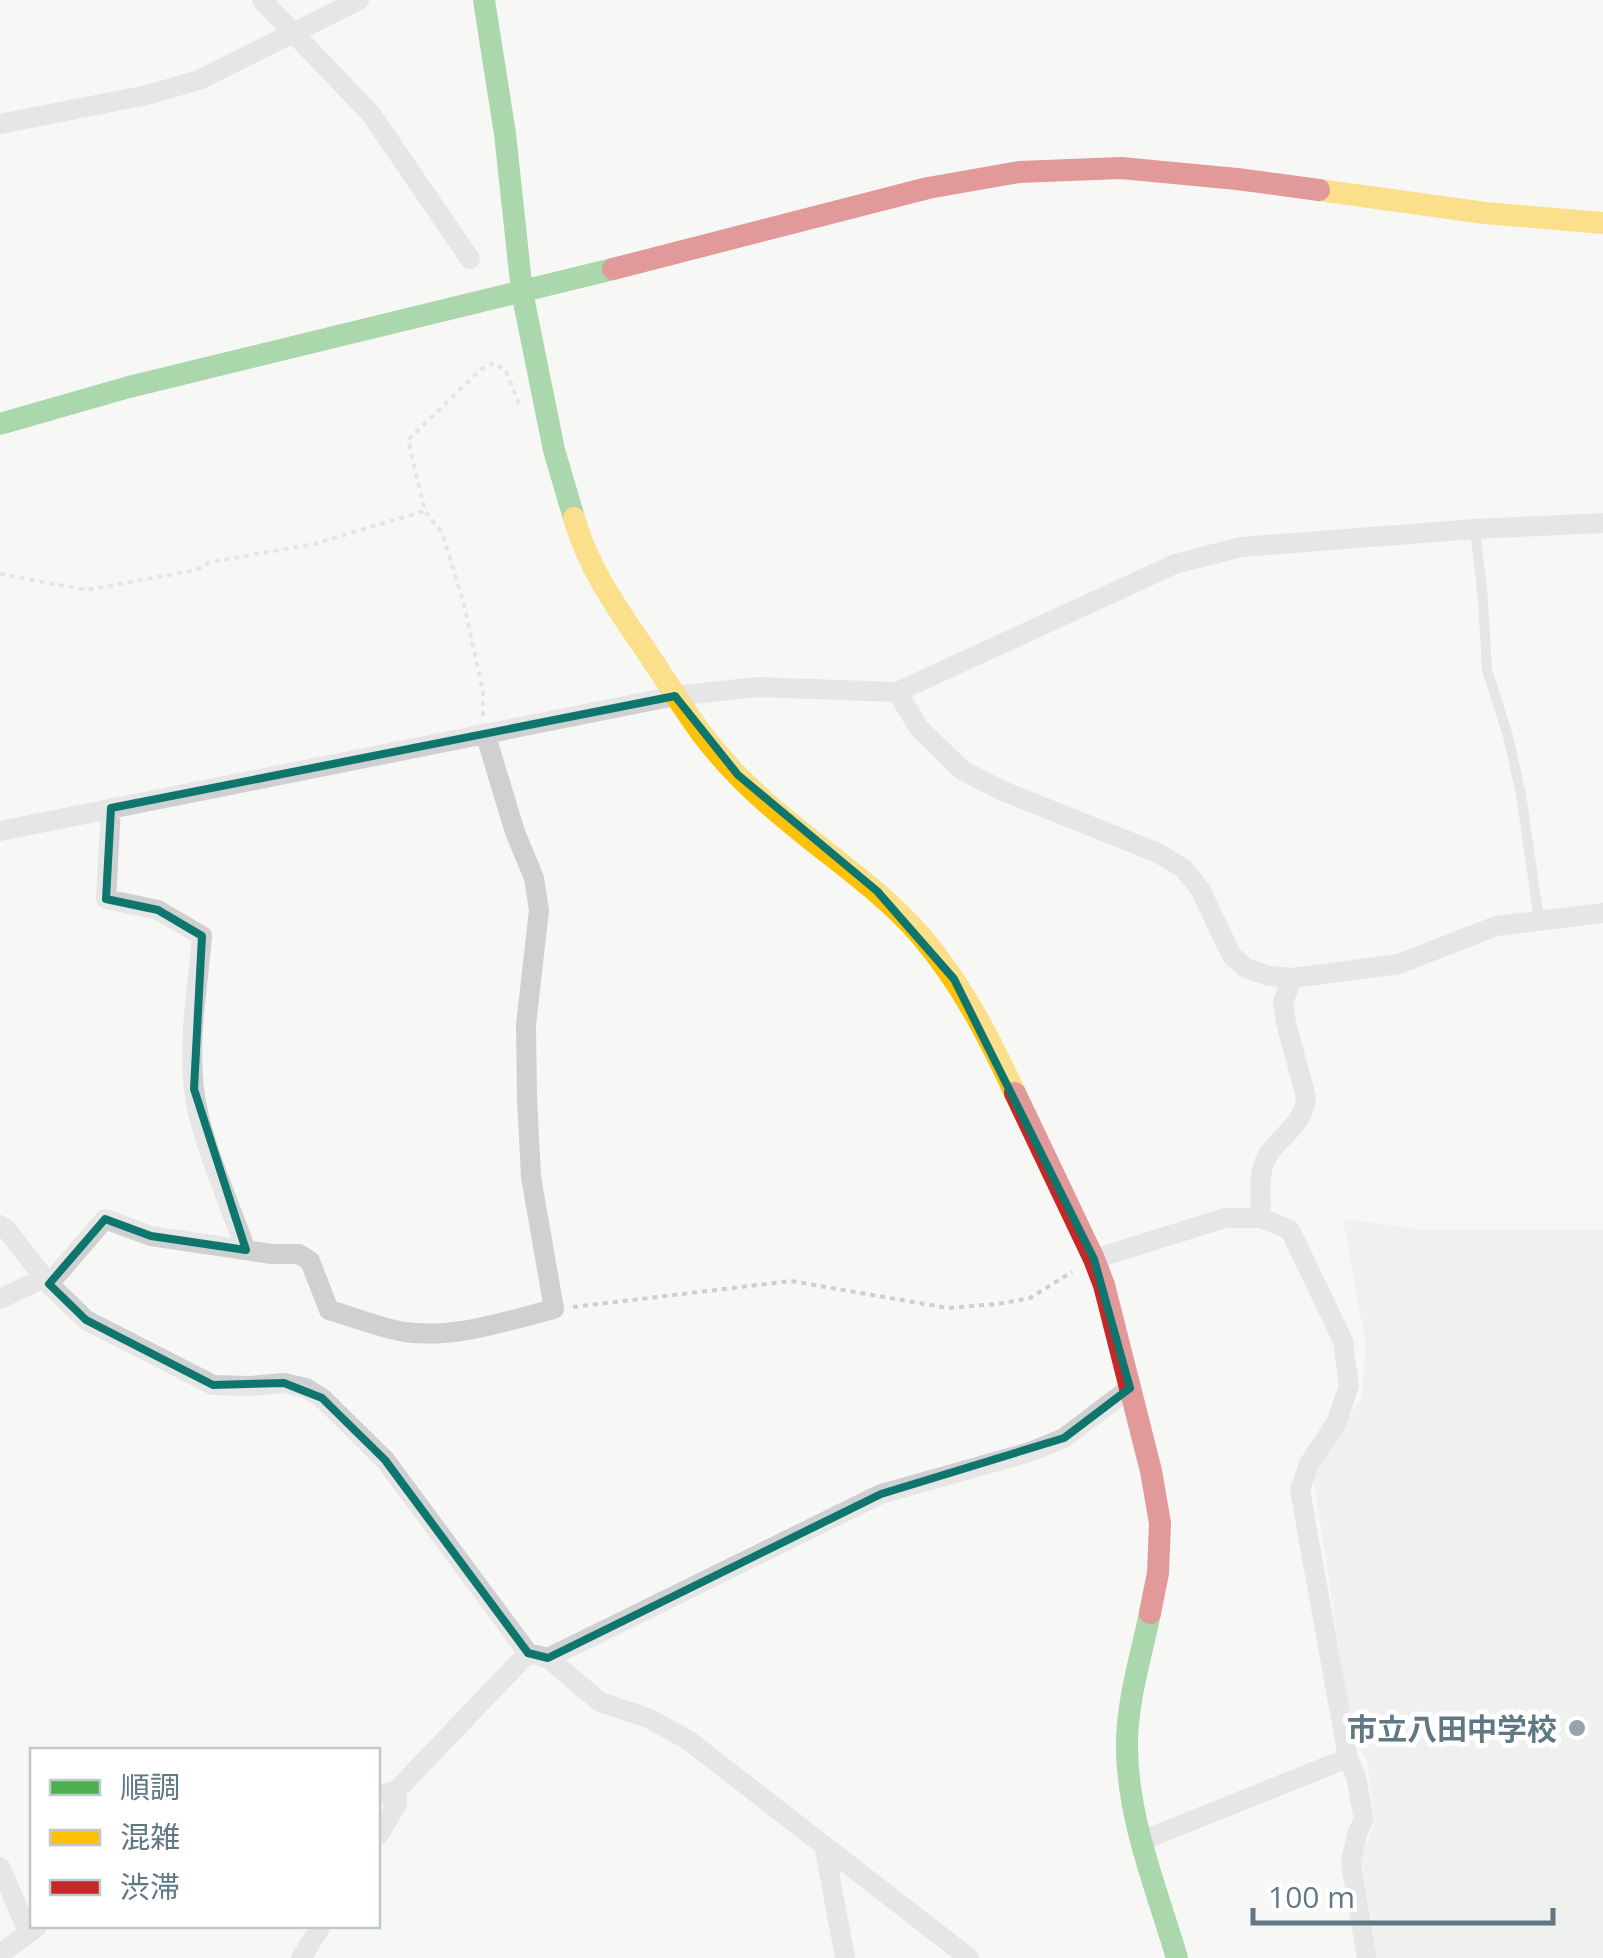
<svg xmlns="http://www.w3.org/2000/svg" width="1603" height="1958" viewBox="0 0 1603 1958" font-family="'Open Sans','Noto Sans JP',sans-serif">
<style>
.built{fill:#e5e8e7}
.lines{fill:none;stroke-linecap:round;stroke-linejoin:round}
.path{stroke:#cccecf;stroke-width:4;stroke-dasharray:5 5;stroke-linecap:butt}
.lane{stroke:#cfd0d1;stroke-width:10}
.street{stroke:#cfd0d1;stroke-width:20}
.fast{stroke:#4caf50;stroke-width:22}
.slow{stroke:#ffc107;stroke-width:22}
.jam{stroke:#c62828;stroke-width:22}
.marked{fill:none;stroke:#0f766e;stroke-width:8;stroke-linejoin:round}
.poi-dot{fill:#95a4ab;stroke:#fff;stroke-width:4}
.labels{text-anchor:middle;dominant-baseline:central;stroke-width:10;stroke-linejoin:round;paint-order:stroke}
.poi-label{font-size:30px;font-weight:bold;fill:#607883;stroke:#fff;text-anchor:end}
</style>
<rect width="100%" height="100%" fill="#f7f7f6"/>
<path class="built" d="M1343 1219 1426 1230H1603V1958H1378L1361 1858 1375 1824 1367 1760 1353 1741 1313 1474 1332 1440 1361 1399 1366 1346Z"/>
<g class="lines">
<path class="path" d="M0 574 87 590 196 570 210 562 314 544 424 511
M483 716V692L464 604 442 533 425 511 408 440 480 370 494 363 506 371 519 404
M573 1307 791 1281 948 1308 998 1304 1030 1298 1072 1272"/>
<path class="lane" d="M1475 529 1483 599 1487 670 1508 736 1521 794 1539 920"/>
<path class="street" d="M262 0 371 114 470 259
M0 124 147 95 199 80 359 0
M897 692 919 728 962 770 1003 791 1158 853 1183 868 1200 889 1232 956 1246 968 1269 976 1293 978 1399 964 1496 926 1603 913
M111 808 106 899 158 910 202 936C198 986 188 1039 194 1089 200 1140 229 1202 246 1250
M0 831 675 696 757 687 897 692 1175 564 1241 547 1475 529 1603 523
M1261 1218C1261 1198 1257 1172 1268 1155 1281 1135 1305 1123 1306 1097L1286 1023 1283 1002 1293 978
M0 1225 6 1229 49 1284 86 1320 213 1385 250 1386 284 1383 306 1388 322 1398 385 1460 528 1653 548 1658 600 1702 648 1718 688 1740 969 1958
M1094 1259 1225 1218H1261L1290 1230 1343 1341 1349 1386 1336 1423 1309 1464 1300 1490 1348 1758 1356 1777 1364 1819 1357 1834 1351 1863 1367 1958
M49 1284 105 1219 151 1236 272 1254H299L310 1261 329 1310C354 1317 380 1328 405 1332 456 1339 505 1321 554 1309L531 1177 527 1097 526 1025 539 910 534 878 515 832 485 733
M0 1299 44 1278
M548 1658 881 1494 1030 1452 1064 1438 1130 1388
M378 1796 397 1790 528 1653
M378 1836 397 1804V1790
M1141 1841 1348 1758
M824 1845 845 1958
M0 1867 28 1931
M0 1954 37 1927
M301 1958 321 1926"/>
<path class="fast" d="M484 0 505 134 522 292 554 450 574 518
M0 424 129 387 613 269
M1150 1613C1141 1657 1126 1704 1127 1749 1128 1821 1157 1890 1177 1958"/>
<path class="slow" d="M1319 190 1485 213 1603 223
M574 518C588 568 618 610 647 652 665 679 683 708 702 734 726 766 757 796 788 821 833 859 882 891 921 936 961 983 989 1037 1015 1093"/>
<path class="jam" d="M613 269 928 188 1019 172 1121 168 1237 179 1319 190
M1015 1093 1094 1259 1104 1285 1151 1471 1160 1523 1158 1573 1150 1613"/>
</g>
<path d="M0 0H1603V1958H0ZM675 696 738 775 877 891 954 979 1094 1259 1130 1388 1064 1438 881 1494 548 1658 528 1653 385 1460 322 1398 284 1383 213 1385 86 1320 49 1284 105 1219 151 1236 246 1250 194 1089 202 936 158 910 106 899 111 808Z" fill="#f7f7f6" fill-opacity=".55" fill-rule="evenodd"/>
<path class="marked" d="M675 696 738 775 877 891 954 979 1094 1259 1130 1388 1064 1438 881 1494 548 1658 528 1653 385 1460 322 1398 284 1383 213 1385 86 1320 49 1284 105 1219 151 1236 246 1250 194 1089 202 936 158 910 106 899 111 808Z"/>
<circle class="poi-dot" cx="1577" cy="1728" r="10"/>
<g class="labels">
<g class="poi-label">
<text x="1557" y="1728">市立八田中学校</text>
</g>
</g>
<rect x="30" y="1748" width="350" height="180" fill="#ffffff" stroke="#bfc9cd" stroke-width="2.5"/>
<rect x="50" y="1780" width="50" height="15" fill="#4caf50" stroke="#bfc9cd" stroke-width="2.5"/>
<text x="120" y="1798" font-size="30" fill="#607883">順調</text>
<rect x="50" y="1830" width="50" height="15" fill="#ffc107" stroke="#bfc9cd" stroke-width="2.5"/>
<text x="120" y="1848" font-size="30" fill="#607883">混雑</text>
<rect x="50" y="1880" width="50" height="15" fill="#c62828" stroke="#bfc9cd" stroke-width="2.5"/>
<text x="120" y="1898" font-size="30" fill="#607883">渋滞</text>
<path d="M1253 1908v15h300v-15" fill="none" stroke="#607883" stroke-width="5"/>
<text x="1268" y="1908" font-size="30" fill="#607883" stroke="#ffffff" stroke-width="8" paint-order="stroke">100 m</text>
</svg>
